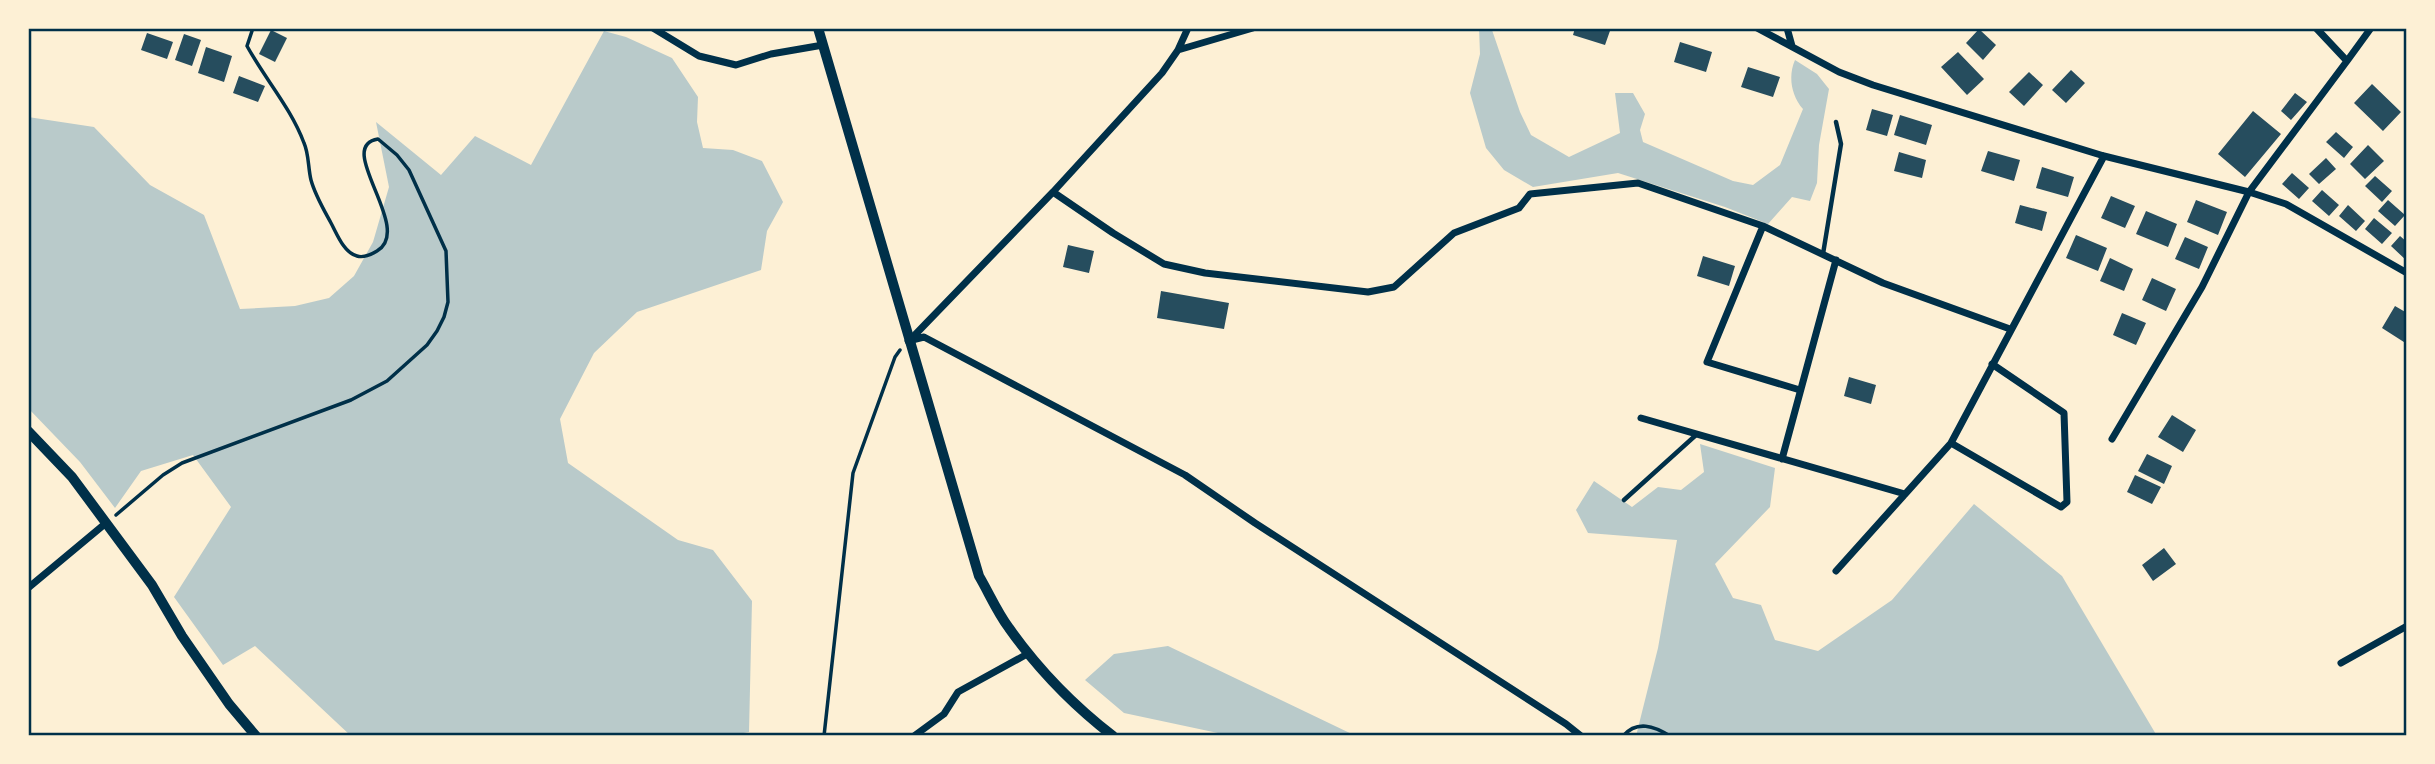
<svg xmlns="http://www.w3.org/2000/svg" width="2435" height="764" viewBox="0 0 2435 764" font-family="'DM Sans',sans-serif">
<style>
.green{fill:#b9caca}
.building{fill:#264d5e}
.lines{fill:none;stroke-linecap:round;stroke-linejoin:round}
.path{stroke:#003049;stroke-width:3.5}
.service{stroke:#003049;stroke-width:4.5}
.minor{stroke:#003049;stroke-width:7}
.tertiary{stroke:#003049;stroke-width:10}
.neatline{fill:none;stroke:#003049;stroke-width:2.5}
</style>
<rect width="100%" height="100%" fill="#fdf0d5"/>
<path class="green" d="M1479 28 1492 30 1520 112 1531 135 1569 157 1620 133 1615 93H1633L1645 114 1640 130 1643 142 1733 181 1753 185 1780 165 1803 109C1791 95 1788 76 1795 60L1817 74 1829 89 1819 145 1817 183 1810 201 1792 197 1768 224 1725 207 1618 173 1533 187 1504 170 1486 148 1470 93 1480 54Z
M604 31 626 37 672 58 698 97 697 122 703 148 733 150 762 161 783 202 767 231 761 270 637 312 594 353 560 419 568 463 678 540 713 550 752 601 749 732 727 736H351L255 646 223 665 174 597 231 507 193 455 141 471 115 508 80 462 28 408V117L94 127 150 185 204 215 240 309 295 306 329 298 354 276 373 242 389 187 376 122 441 175 475 136 531 165Z
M1700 444 1775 468 1770 507 1715 564 1733 598 1761 605 1775 640 1818 651 1892 600 1974 504 2062 576 2157 736H1636L1658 648 1677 540 1588 533 1576 510 1594 481 1632 507 1658 487 1681 490 1704 472Z
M1168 646 1356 736H1232L1124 713 1085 680 1114 654Z"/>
<path class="building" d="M1575 28H1611L1605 45 1573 35Z
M1979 29 1996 45 1983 60 1966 43Z
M271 30 287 38 275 62 259 54Z
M147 33 173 42 167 59 141 50Z
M184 34 201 40 192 66 175 60Z
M1680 42 1712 52 1706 72 1674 62Z
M206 47 232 56 224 82 198 73Z
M1958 52 1984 79 1967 95 1941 67Z
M1748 67 1780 77 1773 97 1741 87Z
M2071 70 2085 83 2066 103 2052 90Z
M2029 72 2043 85 2024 106 2009 92Z
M239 76 265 86 258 102 233 93Z
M2372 84 2401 112 2383 131 2354 103Z
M2295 93 2307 102 2291 120 2281 111Z
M1872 109 1893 115 1887 136 1866 130Z
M2253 111 2281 134 2245 177 2218 154Z
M1900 115 1932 125 1926 145 1894 135Z
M2336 132 2353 147 2344 158 2326 142Z
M2368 145 2384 161 2365 179 2350 164Z
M1988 151 2020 160 2014 181 1981 171Z
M1899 152 1926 160 1922 178 1894 171Z
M2326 158 2336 169 2319 184 2309 174Z
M2042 167 2074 177 2068 197 2036 188Z
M2292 173 2309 188 2299 199 2282 184Z
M2375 176 2392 191 2382 202 2365 186Z
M2322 190 2339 205 2329 216 2312 201Z
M2111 196 2135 206 2125 228 2101 218Z
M2196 200 2227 212 2218 235 2187 222Z
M2388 200 2405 215 2395 226 2378 211Z
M2020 205 2047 212 2042 231 2015 223Z
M2348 205 2365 221 2356 231 2339 216Z
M2146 211 2177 224 2168 247 2136 234Z
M2374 218 2392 233 2382 244 2365 229Z
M2076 235 2107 248 2098 271 2066 258Z
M2400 236 2407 242V261L2391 246Z
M2185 237 2208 247 2199 269 2175 259Z
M1068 245 1094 251 1089 273 1063 267Z
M1703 256 1735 266 1729 286 1697 276Z
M2110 258 2133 269 2124 291 2100 281Z
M2152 278 2176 289 2166 311 2142 300Z
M1161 291 1229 303 1224 329 1157 318Z
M2395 306 2407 313V344L2382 328Z
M2122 313 2146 323 2136 345 2113 335Z
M1849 377 1876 385 1871 404 1844 396Z
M2172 415 2196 430 2183 452 2158 437Z
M2147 454 2172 466 2164 484 2138 471Z
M2135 475 2161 487 2152 504 2127 492Z
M2164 548 2176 564 2153 581 2142 565Z"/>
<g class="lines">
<path class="path" d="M116 515 163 475 182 463 351 400 387 381 427 345 437 331 444 317 448 302 446 251 409 170 397 155 378 139C333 146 415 229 377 251 372 254 363 258 357 256 344 253 337 234 331 223 324 210 315 195 311 180 308 168 309 154 304 143 291 108 265 79 247 46L253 28
M824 736 853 473 895 357 900 350
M1623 736C1637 720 1654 726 1670 736"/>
<path class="service" d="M1823 254 1841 144 1836 122
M1624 500 1696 435"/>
<path class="minor" d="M653 28 699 56 736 65 771 54 823 45
M1757 28 1839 72 1873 85 2104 156 2249 192 2202 287 2112 439
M1787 28 1792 46
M2316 28 2347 61 2371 28
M1178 50 1188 28
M2347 61 2249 192 2286 204 2407 273
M1053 192 1113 233 1164 264 1205 273 1368 292 1394 287 1454 233 1519 208 1530 194 1638 183 1763 226 1883 283 2010 329
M1763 226 1707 362 1800 390
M908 341 924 337 1185 475 1255 523 1566 724 1581 736
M909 341 1053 192 1162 73 1178 50 1253 28
M1641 418 1905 494
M1951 443 2061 507 2067 502 2064 413 1992 364
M1782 459 1836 260
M1836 571 1951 443 2104 156
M28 588 106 523
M2341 663 2407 626
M914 736 944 714 958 692 1029 653"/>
<path class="tertiary" d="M818 28 979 576C989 593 997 612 1009 628 1038 669 1073 705 1113 736
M28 431 72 477 152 585 182 636 229 704 256 736"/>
</g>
<rect width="2435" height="764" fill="none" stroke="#fdf0d5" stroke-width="60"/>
<rect x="30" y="30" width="2375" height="704" class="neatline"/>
</svg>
